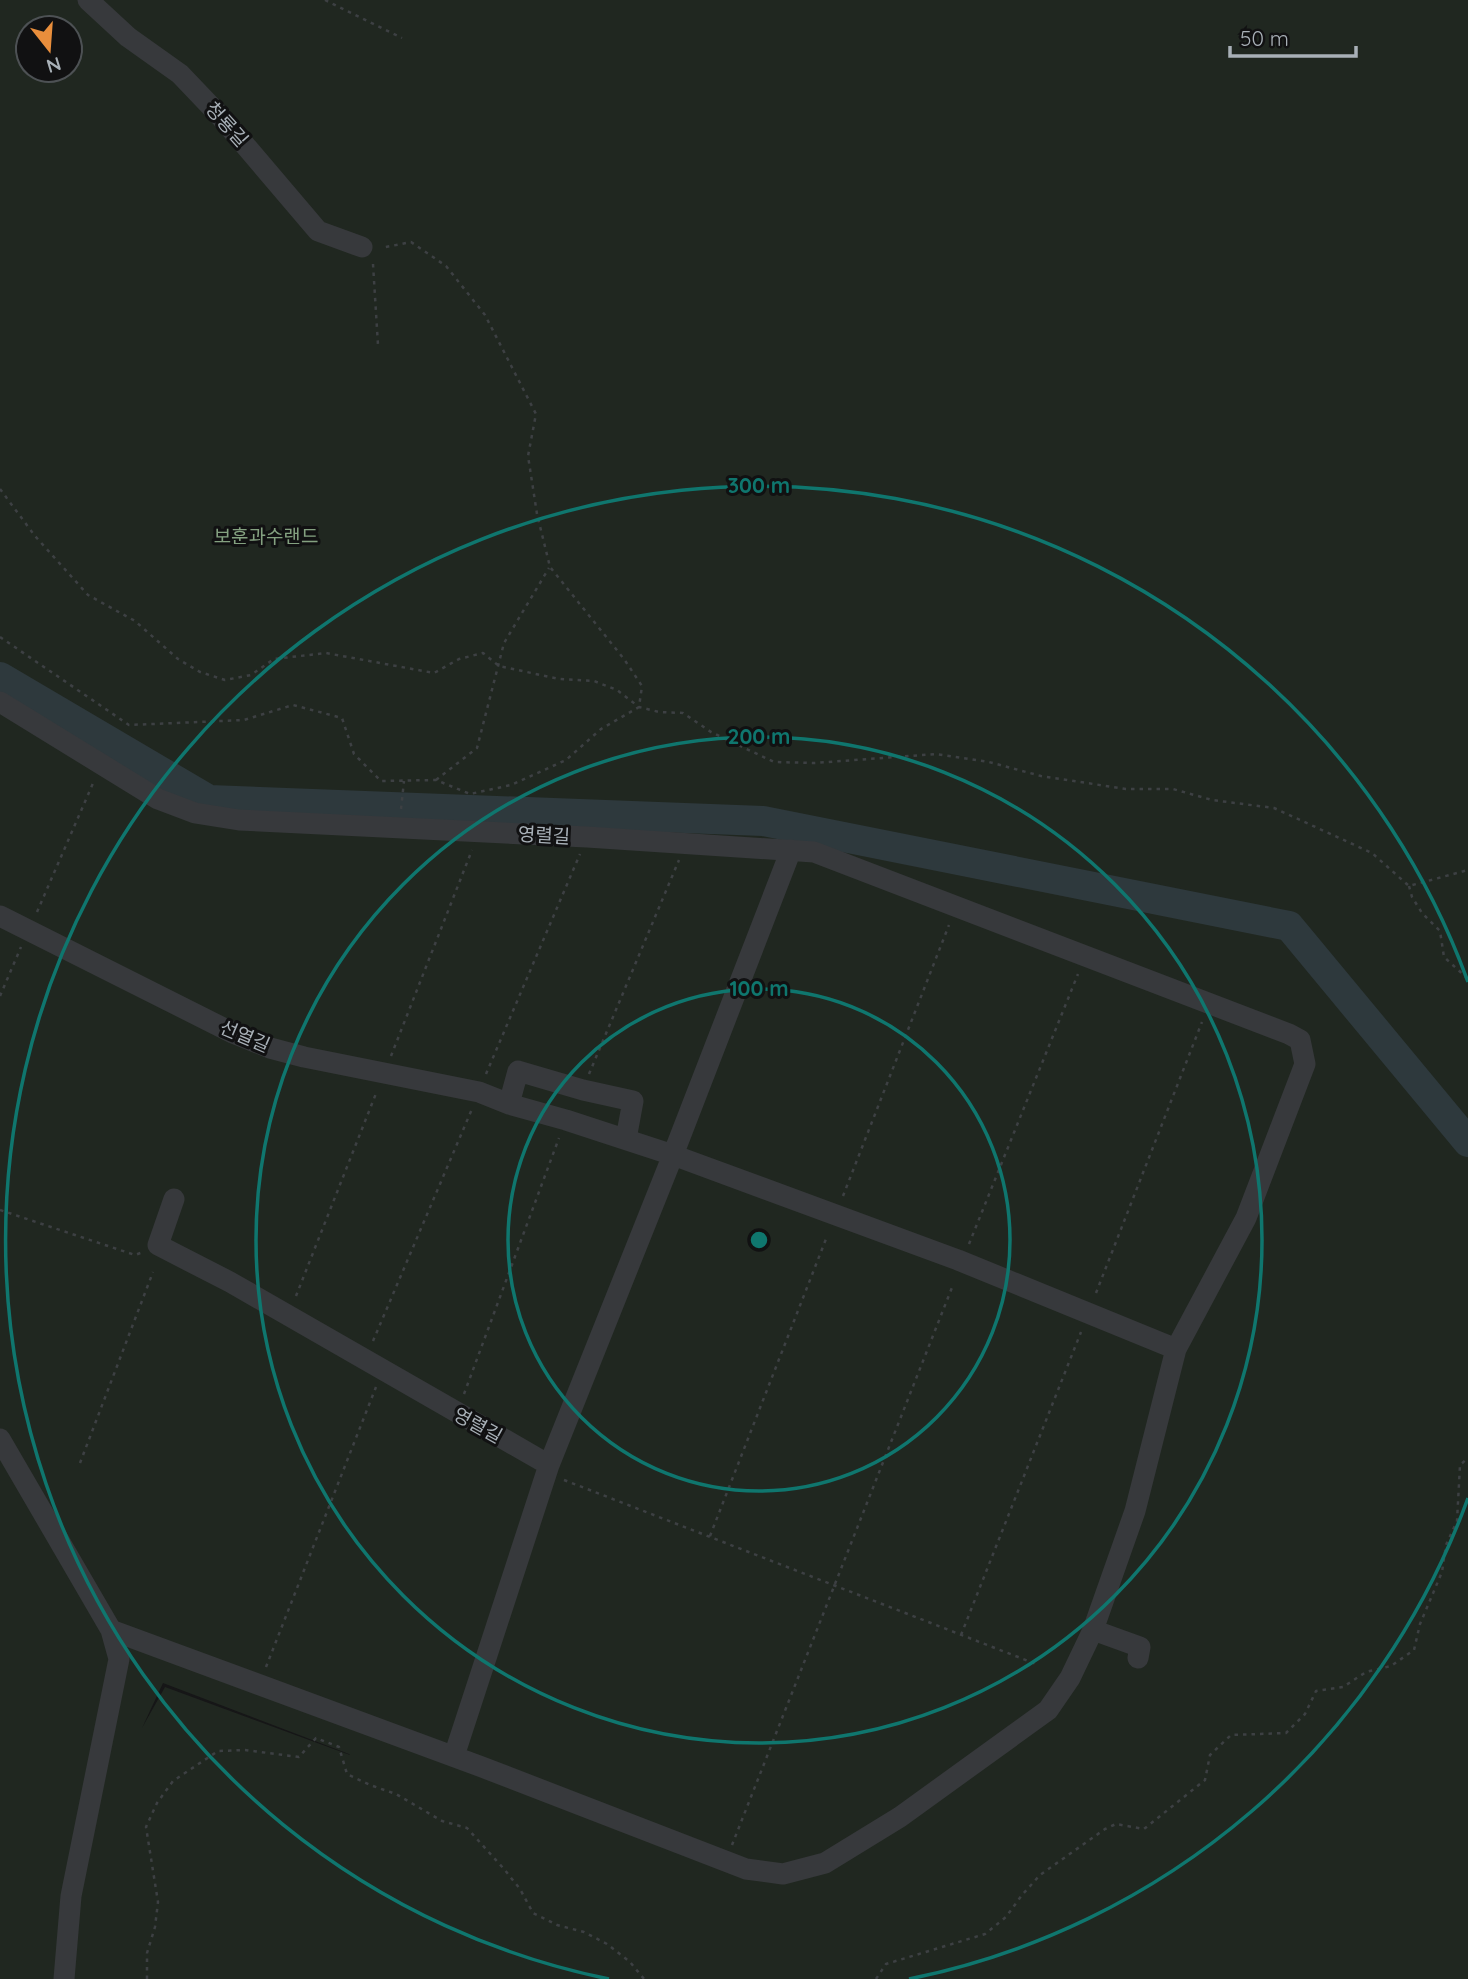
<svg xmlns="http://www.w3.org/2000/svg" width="1468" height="1979" viewBox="0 0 1468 1979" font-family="Quicksand,'Noto Sans KR',sans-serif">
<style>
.green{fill:#202720;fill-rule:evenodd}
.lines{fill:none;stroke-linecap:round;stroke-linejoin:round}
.river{stroke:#2e393d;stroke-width:30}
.path{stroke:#3d4043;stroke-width:2.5;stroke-dasharray:3.5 5;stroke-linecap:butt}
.minor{stroke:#37393c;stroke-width:21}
.ring{fill:none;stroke:#0f766e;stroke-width:3.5}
.labels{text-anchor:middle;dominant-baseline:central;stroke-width:6;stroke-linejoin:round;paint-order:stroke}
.street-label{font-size:19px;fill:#a8b0b7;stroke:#111112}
.park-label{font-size:19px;fill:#84a180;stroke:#111112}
.centre{fill:#0f766e;stroke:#111112;stroke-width:3.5}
.ring-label{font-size:21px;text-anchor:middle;font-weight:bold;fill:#0f766e;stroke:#111112;stroke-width:6;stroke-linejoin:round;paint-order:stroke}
</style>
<rect width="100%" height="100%" fill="#161617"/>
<path class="green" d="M0 0H1468V1979H0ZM28 28H70V70H28ZM163 1683 349 1754 350 1755 165 1687 142 1728Z"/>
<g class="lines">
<path class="river" d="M0 677 209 800 763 821 1289 926 1468 1142"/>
<path class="path" d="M325 0 402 38
M373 264 378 345
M0 489 35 536 88 595 135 621 178 659 200 672 225 680 251 675 274 659 326 653 434 673 459 659 483 653 499 666 559 679 594 681 617 690 639 707 659 712 683 713 711 732 774 762 814 763 936 754 989 762 1041 776 1126 789H1173L1212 800 1274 808 1372 853 1409 886 1468 870
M0 637 129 725 244 720 293 705 342 718 354 754 381 781 436 780 470 794 511 785 566 760 601 729 639 707 642 686 624 659 550 567 537 514 528 456 536 414 485 315 446 266 411 242 381 248
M436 780 477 748 504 643 549 568
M401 809 404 781
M1409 886 1412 897 1422 913 1440 931 1444 957 1468 979
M37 912 94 781
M0 996 21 947
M391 1056 472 850
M486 1074 580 854
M589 1074 679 860
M843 1196 949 925
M0 1210 135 1255 143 1252
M969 1244 1078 974
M1096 1293 1202 1022
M296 1296 377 1091
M373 1341 472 1109
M464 1394 559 1138
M80 1463 153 1272
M564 1480 1036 1664
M710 1536 826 1239
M961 1635 1081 1332
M266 1667 376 1387
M732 1845 953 1285
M147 1979V1953L155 1927 158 1902 146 1827 157 1803 173 1781 218 1751 245 1750 299 1757 316 1738 339 1747 347 1774 370 1785 396 1794 442 1821 467 1828 504 1869 520 1889 533 1913 557 1925 584 1932 607 1944 630 1962 644 1979
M876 1979 886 1964 985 1934 1006 1917 1022 1895 1040 1875 1105 1829 1116 1824 1144 1829 1205 1780 1210 1755 1231 1735 1286 1733 1305 1714 1316 1691 1343 1687 1366 1672 1391 1666 1414 1650 1420 1624 1442 1572 1446 1545 1457 1521 1460 1465 1468 1458"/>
<path class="minor" d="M88 0 128 37 180 74 221 117 318 231 362 247
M0 702 158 799 195 813 239 820 587 837 814 852 1289 1034 1300 1040 1305 1064 1246 1218 1176 1349 1135 1511 1093 1630 1070 1678 1048 1710 900 1817 825 1863 783 1874 746 1869 482 1767 111 1630
M0 916 233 1033 270 1048 304 1057 479 1092 509 1104 566 1120 673 1155 958 1260 1176 1349
M509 1104 518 1071 583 1090 633 1101 626 1139
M174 1199 158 1245 230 1282 549 1465 673 1155 791 850
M0 1439 111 1630 119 1659 71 1896 64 1979
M1093 1630 1140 1647 1138 1658
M454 1756 549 1465"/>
</g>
<g class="ring">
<circle cx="759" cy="1240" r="251"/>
<circle cx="759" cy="1240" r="503"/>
<path d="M1468 1498A754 754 0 0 1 909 1979M609 1979A754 754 0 1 1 1468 982"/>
</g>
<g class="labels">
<g class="street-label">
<text transform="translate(227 124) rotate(48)">청룡길</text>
<text transform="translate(544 835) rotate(3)">영렬길</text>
<text transform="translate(245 1036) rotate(23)">선열길</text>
<text transform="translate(478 1425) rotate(29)">영렬길</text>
</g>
<g class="park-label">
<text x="266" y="536">보훈과수랜드</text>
</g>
</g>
<circle cx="759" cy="1240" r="10" class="centre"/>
<g class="ring-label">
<text x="759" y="493">300 m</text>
<text x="759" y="744">200 m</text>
<text x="759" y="996">100 m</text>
</g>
<g transform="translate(49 49) rotate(163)"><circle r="33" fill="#111112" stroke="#4d5154" stroke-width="2"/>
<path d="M0-5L12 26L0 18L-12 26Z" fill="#e98e3c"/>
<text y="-10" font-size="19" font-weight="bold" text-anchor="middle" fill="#a8b0b7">N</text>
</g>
<path d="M1230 46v10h126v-10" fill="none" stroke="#a8b0b7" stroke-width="3.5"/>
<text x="1240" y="46" font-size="21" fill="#a8b0b7" stroke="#111112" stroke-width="5" paint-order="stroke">50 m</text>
</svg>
